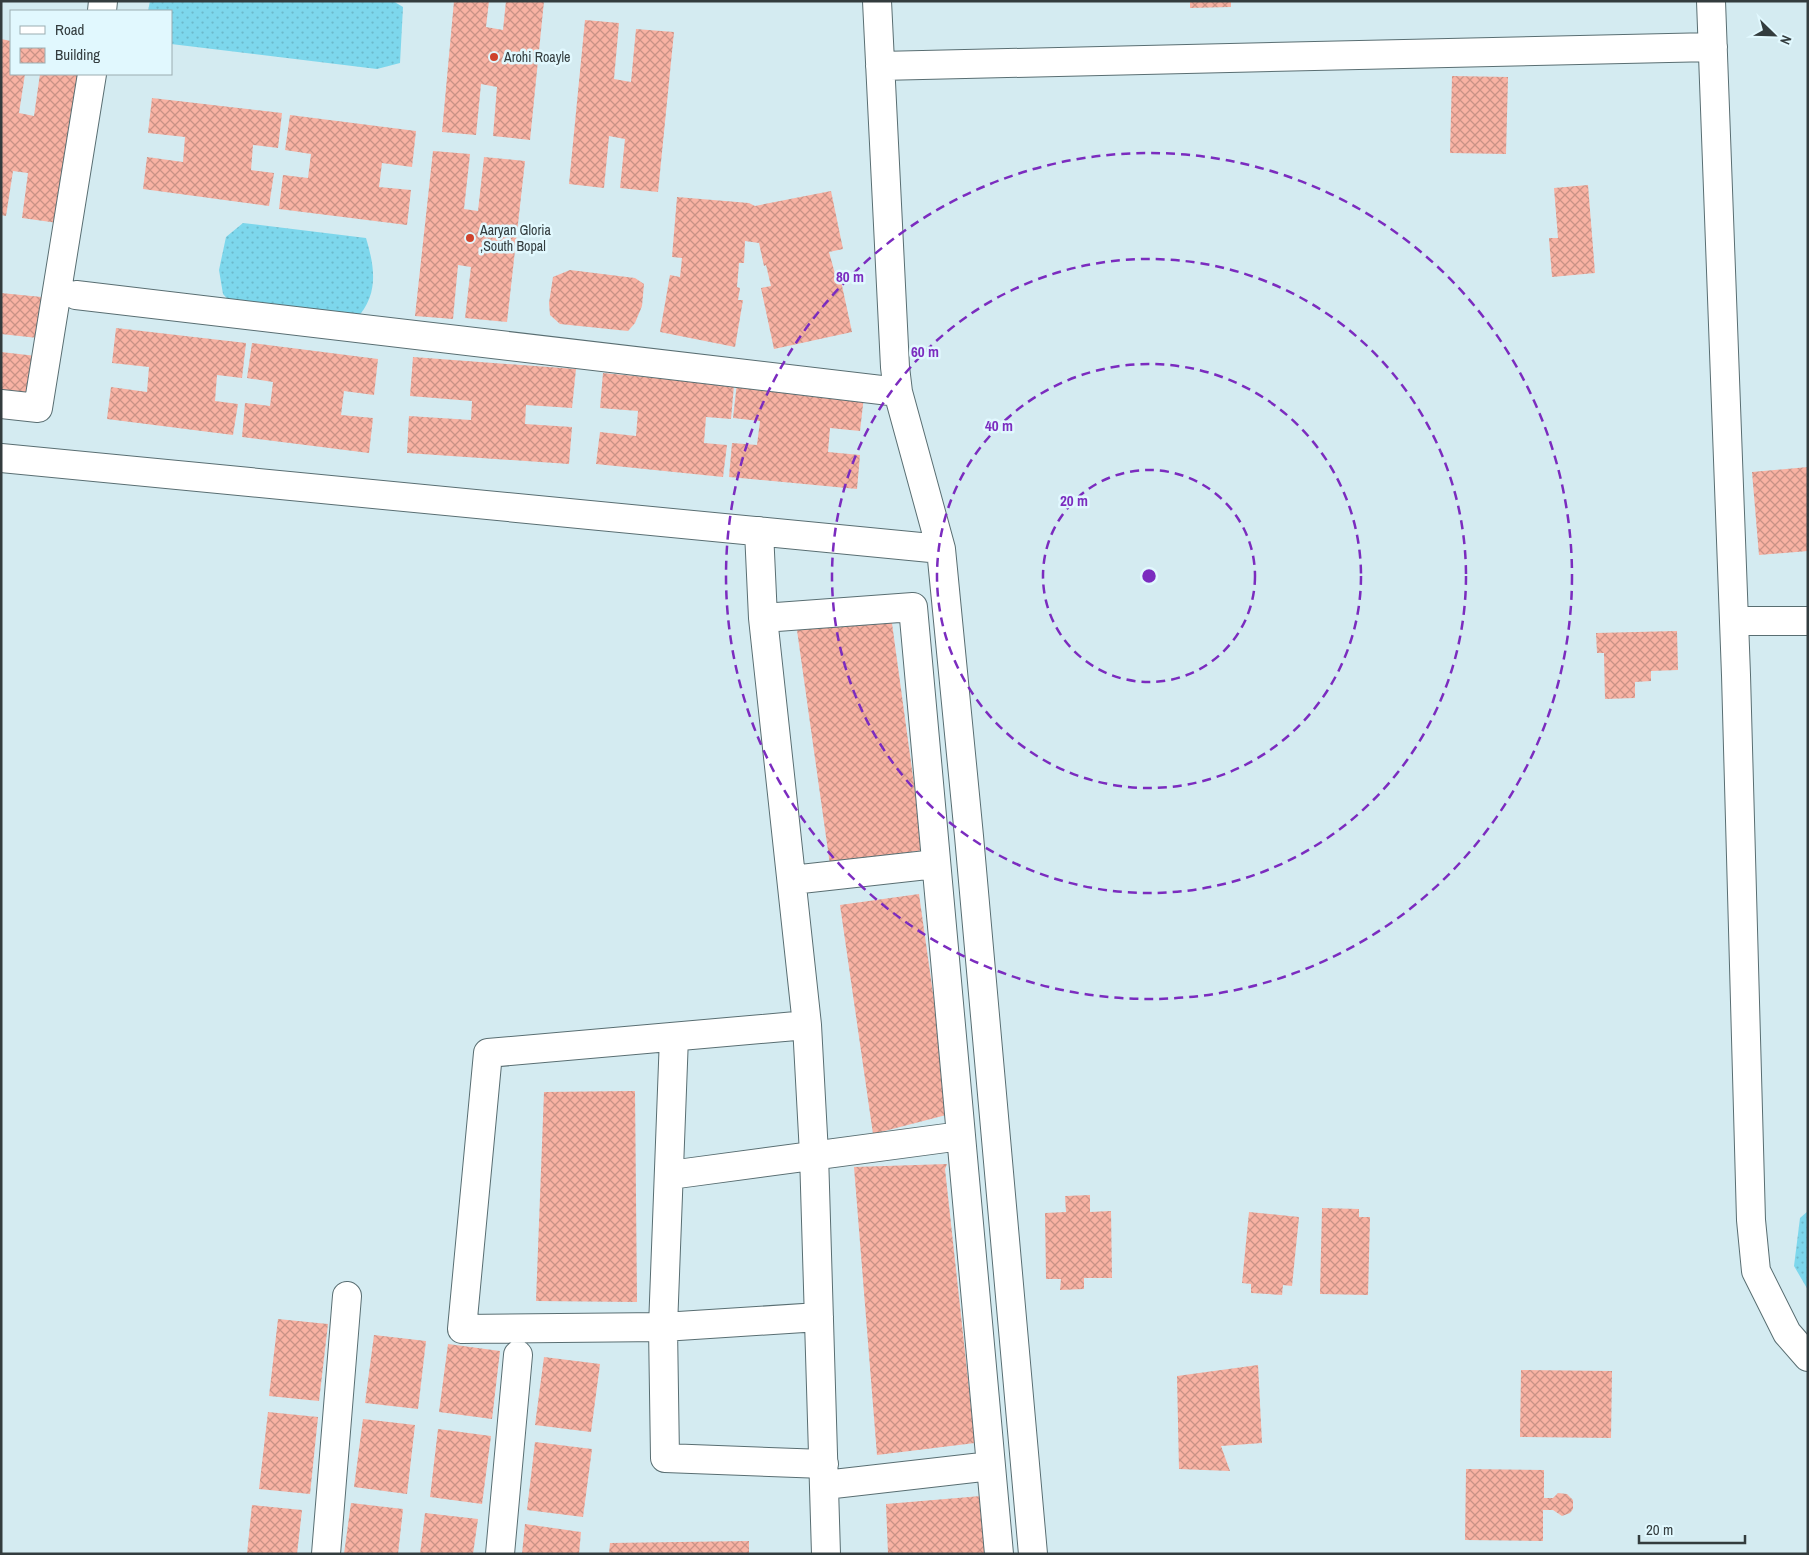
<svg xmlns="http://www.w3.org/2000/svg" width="1809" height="1555" viewBox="0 0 1809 1555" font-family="'Archivo Narrow',sans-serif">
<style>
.grass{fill:url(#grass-dots)}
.building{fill:url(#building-cross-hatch)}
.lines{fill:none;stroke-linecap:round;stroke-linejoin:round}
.minor-casing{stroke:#596e72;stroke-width:30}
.minor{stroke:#fff;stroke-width:28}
.ring{fill:none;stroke:#7b2cbf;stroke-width:2.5;stroke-dasharray:9 6}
.poi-dot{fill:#ce422c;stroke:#e1f8fe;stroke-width:2}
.labels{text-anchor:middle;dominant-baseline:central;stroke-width:5;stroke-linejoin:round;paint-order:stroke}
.poi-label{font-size:14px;fill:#333c3e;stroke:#e1f8fe;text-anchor:start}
.centre{fill:#7b2cbf;stroke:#e1f8fe;stroke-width:2.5}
.ring-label{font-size:15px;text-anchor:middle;font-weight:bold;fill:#7b2cbf;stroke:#e1f8fe;stroke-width:5;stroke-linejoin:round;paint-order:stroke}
</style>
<defs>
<pattern id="grass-dots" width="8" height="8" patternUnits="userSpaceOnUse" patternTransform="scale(1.25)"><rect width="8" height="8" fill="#7dd7ec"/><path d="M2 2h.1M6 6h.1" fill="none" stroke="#6cb9cb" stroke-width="1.8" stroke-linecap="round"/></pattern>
<pattern id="building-cross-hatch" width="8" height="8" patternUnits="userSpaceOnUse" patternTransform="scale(1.25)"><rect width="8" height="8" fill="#f8b2a3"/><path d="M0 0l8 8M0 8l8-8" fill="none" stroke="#c99286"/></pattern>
</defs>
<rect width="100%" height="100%" fill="#d4ebf1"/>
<path class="grass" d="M150 1H393L403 7 400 63 377 69 171 44V11H148Z
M243 223 366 238C375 268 379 295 356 319L233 305 223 294 219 270 226 237Z
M1808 1211V1290L1794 1266 1800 1218Z"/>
<path class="building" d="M454 1H489L486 27 503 30 506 1H544L530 140 493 136 497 87 481 84 476 135 442 132Z
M1190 1H1231V7L1190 8Z
M585 20 619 23 614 79 631 82 636 29 674 32 658 192 620 188 625 139 609 136 604 188 569 184Z
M1 39 11 41V74H25L19 113 34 116 40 74H80L58 223 22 218 28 173 13 171 6 216 1 215Z
M1452 76 1508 77 1506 154 1450 153Z
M152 98 282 113 278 148 253 145 251 170 274 173 269 206 143 189 147 157 183 162 185 137 148 133Z
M290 115 416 131 412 167 382 163 379 187 411 190 407 225 279 209 283 175 308 178 311 154 285 150Z
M433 151 470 154 464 209 478 211 484 157 525 161 507 322 465 318 471 267 458 265 453 319 415 316Z
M1588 185 1595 273 1552 277 1549 238H1558L1554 188Z
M831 191 843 249 829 252 837 281H841L852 332 774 349 761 288 771 286 766 265 764 266 759 243 745 241 744 263H739L737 287 740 288 738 300H743L735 347 660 332 670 275 680 277 682 258 672 257 677 197 749 203 755 206Z
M570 270 635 278 644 284 642 306 635 323 628 331 560 324 550 315 549 303 553 277Z
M1 293 52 298 47 339 1 334Z
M116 328 246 343 242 378 217 375 215 401 238 404 233 435 107 419 111 387 147 392 149 367 112 363Z
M252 343 378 359 374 395 344 391 341 415 373 418 369 453 242 437 245 403 270 406 273 382 247 378Z
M1 352 45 357 40 396 1 391Z
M413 357 576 369 572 408 526 405 525 424 572 427 569 464 407 453 409 416 471 420 472 401 410 396Z
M603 373 734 385 731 419 706 417 704 443 727 445 723 477 596 464 600 432 636 436 638 411 600 408Z
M737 383 864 396 860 431 830 428 828 452 860 455 857 489 729 477 732 443 757 445 760 421 733 418Z
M1808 467V551L1759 555 1752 472Z
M891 616 923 850 830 865 796 623Z
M1677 631 1678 670 1651 671V681L1635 682V698L1605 699 1604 653H1597L1596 633Z
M919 894 950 1114 873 1134 840 905Z
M635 1091 637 1302 536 1301 544 1092Z
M947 1164 945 1169 975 1443 877 1455 854 1167Z
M1090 1195V1212L1111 1211 1112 1278H1084V1289L1060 1290 1061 1279H1046L1045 1213 1066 1212 1065 1196Z
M1322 1208 1359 1209V1217H1370L1368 1295 1320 1294Z
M1249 1212 1299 1217 1292 1286 1283 1285 1282 1295 1251 1293V1284L1242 1283Z
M278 1319 328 1324 319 1401 269 1396Z
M374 1335 426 1341 418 1409 365 1403Z
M448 1344 500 1351 492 1419 439 1412Z
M544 1357 600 1364 591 1432 535 1425Z
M1258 1365 1262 1443 1221 1446 1230 1471 1179 1469 1177 1376Z
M1521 1370 1612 1371 1611 1438 1520 1437Z
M268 1412 318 1417 310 1494 259 1489Z
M363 1419 415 1425 407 1494 354 1487Z
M438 1429 491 1436 482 1504 430 1497Z
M535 1442 592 1449 583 1517 527 1510Z
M1466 1469 1544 1470V1498H1553L1558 1493 1567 1494 1573 1500V1509L1570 1513 1562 1516 1553 1510H1543V1541L1465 1540Z
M981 1496 985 1554H888L886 1504Z
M351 1503 403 1509 398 1554H344Z
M252 1505 302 1510 297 1554H247Z
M425 1513 478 1519 473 1554H420Z
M525 1524 581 1532 579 1554H522Z
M749 1541V1554H609L610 1543Z"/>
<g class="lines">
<defs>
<path id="minor" d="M877 1 895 367 898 392 941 549 969 836 1033 1554
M1711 1 1736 675 1751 1220 1756 1271 1787 1333 1808 1357
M102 11 103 1
M880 66 1713 47
M76 295 898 392
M1 404 38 408 92 74
M1 458 941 549
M759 531 763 618 807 1025 814 1154 826 1554
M763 618 913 607 999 1554
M1734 621H1808
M792 880 936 864
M807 1025 488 1053 462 1329 663 1327 665 1458 824 1464
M674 1037 663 1327 819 1317
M670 1175 961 1136
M825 1485 991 1466
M326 1554 347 1296
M500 1554 518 1355"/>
</defs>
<use href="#minor" class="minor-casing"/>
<use href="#minor" class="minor"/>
</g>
<g class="ring">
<circle cx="1149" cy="576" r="106"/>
<circle cx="1149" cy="576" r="212"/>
<circle cx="1149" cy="576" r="317"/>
<circle cx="1149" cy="576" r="423"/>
</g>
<g class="poi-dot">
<circle cx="494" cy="57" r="5"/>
<circle cx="470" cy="238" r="5"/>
</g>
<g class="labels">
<g class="poi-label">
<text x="504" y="57">Arohi Roayle</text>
<text x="480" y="230">Aaryan Gloria<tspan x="480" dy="16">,South Bopal</tspan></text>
</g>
</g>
<circle cx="1149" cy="576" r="8" class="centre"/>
<g class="ring-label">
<text x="850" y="282">80 m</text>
<text x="925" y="357">60 m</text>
<text x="999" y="431">40 m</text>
<text x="1074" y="506">20 m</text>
</g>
<rect width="1809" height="1555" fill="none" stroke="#333c3e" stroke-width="5"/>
<rect x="10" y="10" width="162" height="65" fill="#e1f8fe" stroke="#9badb1"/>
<rect x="20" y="26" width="25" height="8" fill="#ffffff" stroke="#9badb1"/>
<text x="55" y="35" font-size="15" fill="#333c3e">Road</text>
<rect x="20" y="48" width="25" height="15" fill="url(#building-cross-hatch)" stroke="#9badb1"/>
<text x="55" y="60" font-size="15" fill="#333c3e">Building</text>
<g transform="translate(1774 35) rotate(113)" stroke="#e1f8fe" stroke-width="4" paint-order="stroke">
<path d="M0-4L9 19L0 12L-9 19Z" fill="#333c3e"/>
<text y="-8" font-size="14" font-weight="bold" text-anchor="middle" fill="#333c3e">N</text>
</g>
<path d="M1639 1535v8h106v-8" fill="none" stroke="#333c3e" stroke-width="2.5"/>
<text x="1646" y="1535" font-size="15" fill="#333c3e" stroke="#e1f8fe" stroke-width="4" paint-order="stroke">20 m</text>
</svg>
